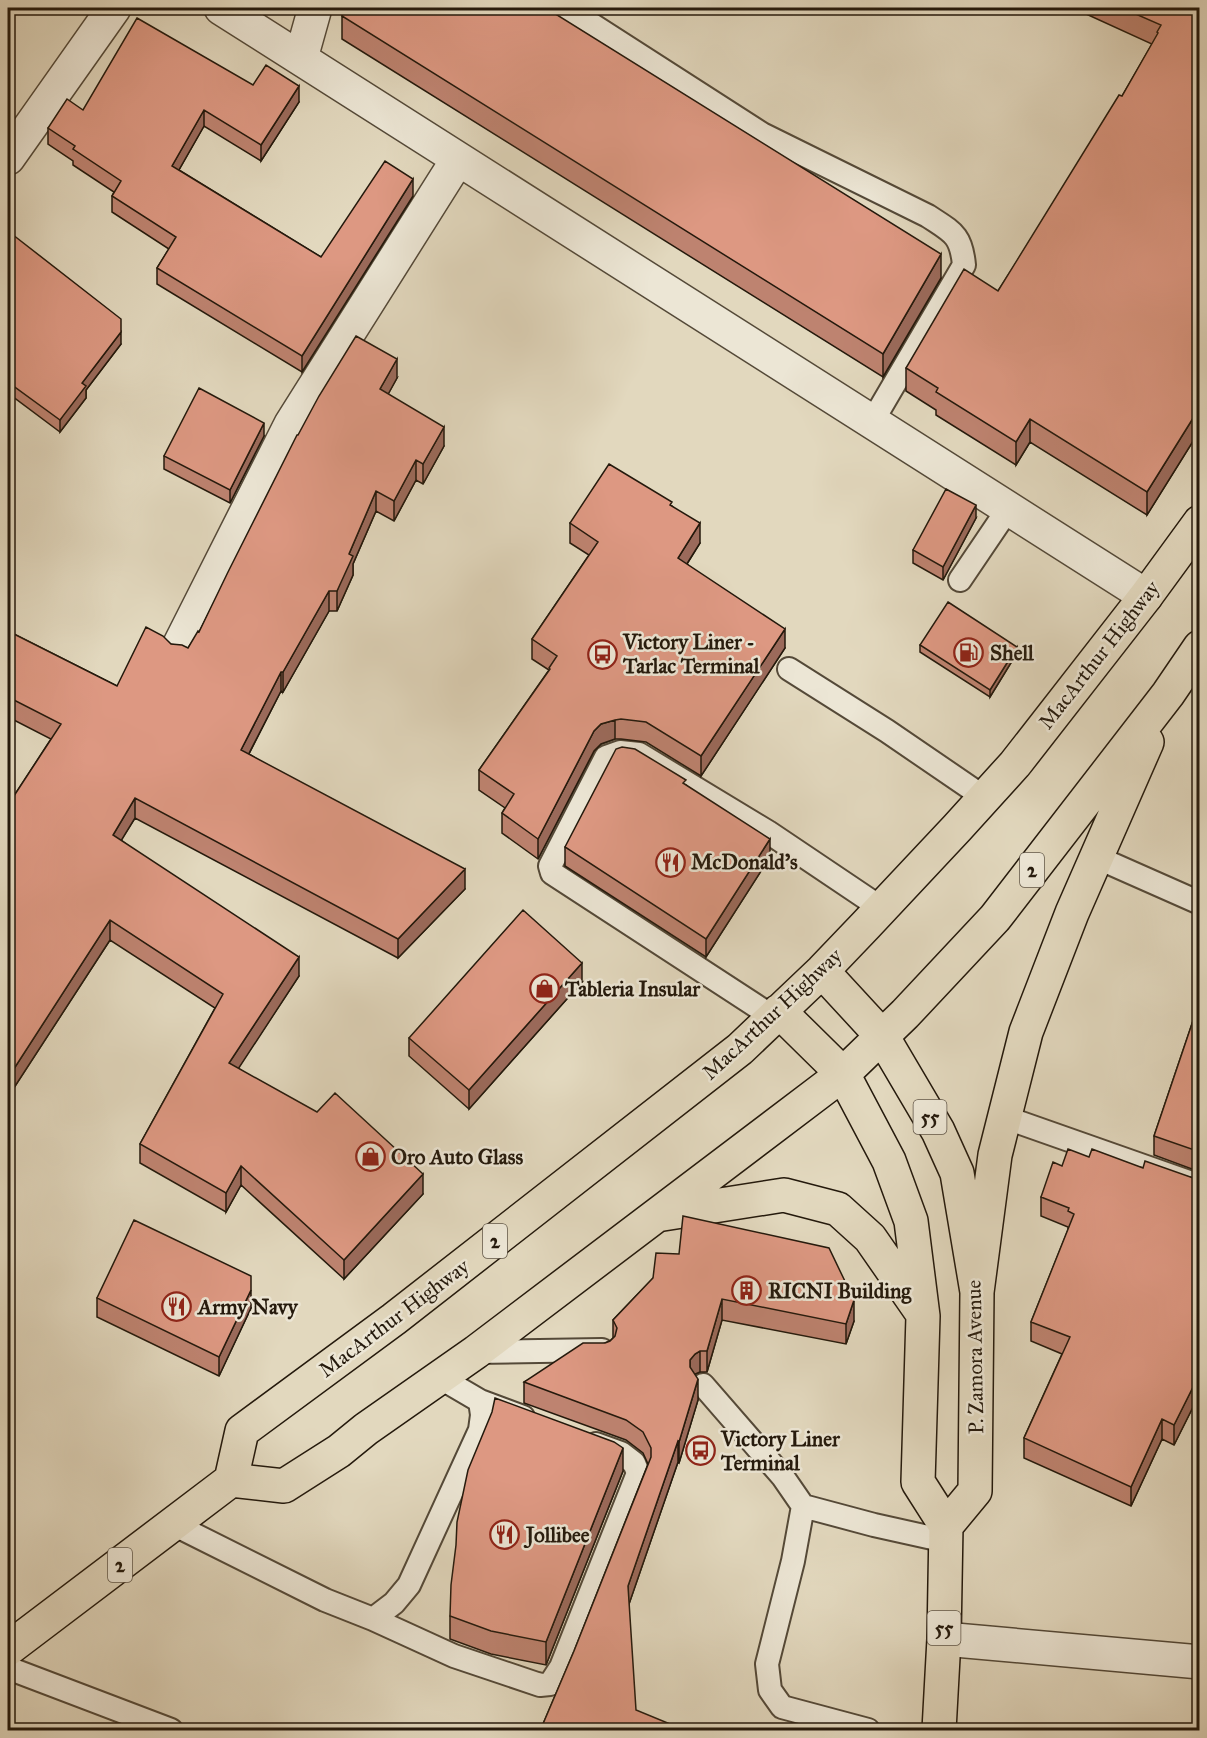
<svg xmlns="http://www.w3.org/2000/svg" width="1207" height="1738" viewBox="0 0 1207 1738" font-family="'IM FELL Great Primer',serif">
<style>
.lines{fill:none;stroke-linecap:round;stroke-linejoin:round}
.service-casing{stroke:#544938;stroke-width:26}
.minor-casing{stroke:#544938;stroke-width:36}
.trunk-casing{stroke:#24190c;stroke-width:36}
.service{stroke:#ece6d5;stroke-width:22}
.minor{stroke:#ece6d5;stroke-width:33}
.trunk{stroke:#e2d8be;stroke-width:33}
.wall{fill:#be8370;stroke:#24190c;stroke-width:1.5}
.shaded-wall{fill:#9b6a5b;stroke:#24190c;stroke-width:1.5}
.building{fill:#dd9882;stroke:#24190c;stroke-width:1.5}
.labels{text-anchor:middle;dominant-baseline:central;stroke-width:5;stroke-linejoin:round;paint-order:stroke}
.shield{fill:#ece6d5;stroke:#605648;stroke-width:1.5}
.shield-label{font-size:20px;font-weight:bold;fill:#24190c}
.poi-label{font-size:21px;font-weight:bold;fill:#24190c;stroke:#ece6d5;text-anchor:start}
.street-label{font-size:21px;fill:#24190c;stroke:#ece6d5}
</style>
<rect width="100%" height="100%" fill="#e2d8be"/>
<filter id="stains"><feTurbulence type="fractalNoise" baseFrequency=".00333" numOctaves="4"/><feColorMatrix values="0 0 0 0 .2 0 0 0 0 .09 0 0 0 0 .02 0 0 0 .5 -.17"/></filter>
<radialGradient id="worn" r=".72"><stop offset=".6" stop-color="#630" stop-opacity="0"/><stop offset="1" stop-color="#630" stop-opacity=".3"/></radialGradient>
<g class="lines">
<defs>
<path id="service" d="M566 8 762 134 928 216C952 232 961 234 964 265L872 422
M960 580 1008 509
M789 669 887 731 985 798
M1096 857 1200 903
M773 1017 552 873 550 866 606 757 620 752 639 754 768 832 881 908
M1004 1117 1200 1186
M476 1352 602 1350
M703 1385 783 1477 803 1506 793 1561 767 1664 770 1690 782 1707 868 1730
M480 1401 523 1417
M803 1506 874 1525 946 1541
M173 1524 325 1600 373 1619 394 1603 409 1585 480 1430 482 1415 480 1401 439 1377
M373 1619 454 1656 540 1685 550 1684 561 1667 638 1473 634 1463 621 1453 596 1444
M8 1668 171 1730"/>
<path id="minor" d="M221 8 1146 596
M301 58 315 8
M8 158 114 8
M179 646 291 424 458 159
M944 1639 1200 1662"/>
<path id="trunk" d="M822 971 882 1036 938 1131 957 1173 977 1292 975 1491 946 1526
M779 1011 843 1074 889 1161 911 1221 923 1316 918 1482 946 1526 944 1639 939 1730
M663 1214 784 1195 838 1209 870 1238 920 1310
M977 1292 995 1155 1026 1032 1072 913 1147 742
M231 1480 284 1486 339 1451 366 1429 476 1352 843 1074 905 1014 995 918 1168 694 1200 647
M8 1649 231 1480 242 1431 394 1319 740 1049 822 971 866 925 957 828 1015 764 1146 596 1200 522"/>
</defs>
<use href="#service" class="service-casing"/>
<use href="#minor" class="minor-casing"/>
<use href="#trunk" class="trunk-casing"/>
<use href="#service" class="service"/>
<use href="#minor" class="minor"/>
<use href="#trunk" class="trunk"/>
</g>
<path class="wall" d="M1073 8H1200V430L1147 515 1030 442 1016 465 936 415V410L906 391V368L998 291 1122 96 1152 44Z
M342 16 941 278 883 377 342 39Z
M253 85 299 102 261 161 204 126 179 170 321 257 413 196 302 372 157 284V268L169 249 112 212V196L114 192 73 165V161L48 144V128L83 110Z
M8 231 121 344 86 390V398L60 432 8 393Z
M397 378 388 394 444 446 423 484 416 480 394 521 376 511 353 564V575L337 611H329L283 692 281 691 249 754 465 889 398 958 135 818 121 840 299 976 238 1068 423 1194 344 1279 241 1185 226 1212 140 1163V1144L215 1008 110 940 8 1097V805L51 739 8 717V631L117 686 171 644 188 648 199 632 298 435Z
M264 436 230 503 164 469V456Z
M672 506 700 543 687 564 785 648 701 776 646 742 621 739H615L601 744 594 751 538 859 502 833V813L505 808 479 790V770L549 670 532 659V639L589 555 570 543V523Z
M976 518 943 580 913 563V550Z
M920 645 1017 653 990 697 920 652Z
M686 785 770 857 706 957 565 866V847Z
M582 982 469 1109 409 1056V1038Z
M1200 1000V1172L1154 1155V1136Z
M1089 1157 1200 1179V1393L1174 1445 1162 1439 1131 1506 1024 1458V1438L1062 1354 1031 1341V1322L1068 1230V1227L1041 1216V1197L1062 1166Z
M653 1278 854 1321 846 1344 722 1320 707 1372H700L695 1374 698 1400 679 1463 678 1462 629 1604 540 1731 574 1651 648 1464 643 1453 626 1440 524 1403V1382L605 1343 610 1341 613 1338V1320Z
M97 1298 251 1308 219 1376 97 1317Z
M623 1471 546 1665 491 1654 450 1639V1616Z"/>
<path class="shaded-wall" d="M1200 52V75L1193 63Z
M299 86V102L261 161V145Z
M204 110V126L172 182V166Z
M413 179V196L302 372V356Z
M941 254V278L883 377V354Z
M121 332V344L86 390V398L60 432V420L82 383Z
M397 359V378L380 409V389Z
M1200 407V430L1147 515V492Z
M1030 419V442L1016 465V442Z
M264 423V436L230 503V490Z
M444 427V446L423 484V464Z
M416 460V480L394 521V501Z
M376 491V511L353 564V575L337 611V591L349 554Z
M976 505V518L943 580V567Z
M700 523V543L678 578V558Z
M329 591V611L283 692V672Z
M785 629V648L701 776V756Z
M1017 647V653L990 697V690Z
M281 672V691L241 769V750Z
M615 720V739L601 744 594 751 538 859V839L594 731 601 724Z
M135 798V818L113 854V835Z
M770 839V857L706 957V939Z
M465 869V889L398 958V939Z
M110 920V940L8 1097V1078Z
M299 957V976L229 1083V1063Z
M582 963V982L469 1109V1090Z
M241 1166V1185L226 1212V1193Z
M423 1174V1194L344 1279V1260Z
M251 1290V1308L219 1376V1357Z
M722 1299V1320L707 1372V1351Z
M854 1300V1321L846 1344V1324Z
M700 1351V1372L695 1374 690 1381V1360L695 1354Z
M1200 1373V1393L1174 1445V1425Z
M698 1379V1400L679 1463V1442Z
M1162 1419V1439L1131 1506V1487Z
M678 1441V1462L628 1607V1586Z
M623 1448V1471L546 1665V1642Z"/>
<path class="building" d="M347 8H546L941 254 883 354 342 16Z
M1122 8H1200V52L1193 63 1200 67V407L1147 492 1030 419 1016 442 936 392 938 388 906 368 964 269 998 291 1119 95 1122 96 1158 33 1157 32 1161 25Z
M137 18 253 85 266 65 299 86 261 145 204 110 172 166 321 257 385 161 413 179 302 356 157 268 176 237 112 196 121 181 73 149 75 146 48 128 67 99 83 110Z
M8 231 121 319V332L82 383 86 386 60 420 8 382Z
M356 336 397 359 380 389 444 427 423 464 416 460 394 501 376 491 349 554 353 556 337 591H329L283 672H281L241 750 465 869 398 939 135 798 113 835 299 957 229 1063 317 1112 335 1093 423 1174 344 1260 241 1166 226 1193 140 1144 223 994 110 920 8 1078V805L61 724 8 697V631L117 686 146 627 163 636 171 644 182 645 188 648 198 631 199 632 228 572 297 435H298L319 396Z
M199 388 264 423 230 490 164 456Z
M609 464 672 502 670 505 700 523 678 558 785 629 701 756 646 722 621 719 615 720 601 724 594 731 538 839 502 813 514 794 479 770 550 669 549 668 557 656 532 639 598 542 570 523Z
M946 489 976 505 943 567 913 550Z
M948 602 1017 647 990 690 920 645Z
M622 747 635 749 686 780 683 783 770 839 706 939 565 847 616 749Z
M523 910 582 963 469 1090 409 1038Z
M1200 1000V1152L1154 1136Z
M1068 1149 1089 1157 1092 1149 1143 1168 1145 1161 1196 1179H1200V1373L1174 1425 1162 1419 1131 1487 1024 1438 1070 1337 1031 1322 1074 1214 1068 1211 1069 1208 1041 1197 1053 1162 1062 1166Z
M683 1216 829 1248 854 1300 846 1324 722 1299 707 1351H700L695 1354 690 1360V1367L698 1379 679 1442 678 1441 628 1586 636 1710 687 1731H540L574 1651 651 1457V1448L643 1432 626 1420 524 1382 583 1343H605L610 1341 615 1336 617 1328 613 1320 653 1278 656 1253 679 1254Z
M134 1220 251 1276V1290L219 1357 97 1298Z
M495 1398 614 1442 623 1448 546 1642 491 1631 450 1616 451 1585 456 1545 457 1522 468 1470 492 1412Z"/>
<defs>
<symbol id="fuel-ring" viewBox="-11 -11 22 22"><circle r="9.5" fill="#ece6d5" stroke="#8f2418" stroke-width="1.5"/><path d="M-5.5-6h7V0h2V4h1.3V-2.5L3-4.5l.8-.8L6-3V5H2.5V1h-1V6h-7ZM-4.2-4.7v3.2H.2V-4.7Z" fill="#8f2418"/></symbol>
<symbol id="bus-ring" viewBox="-11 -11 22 22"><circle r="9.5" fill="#ece6d5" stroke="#8f2418" stroke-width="1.5"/><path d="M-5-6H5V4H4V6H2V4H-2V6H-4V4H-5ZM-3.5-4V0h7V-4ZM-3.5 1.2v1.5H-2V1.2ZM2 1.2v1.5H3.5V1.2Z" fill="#8f2418"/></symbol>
<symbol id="restaurant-ring" viewBox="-11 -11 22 22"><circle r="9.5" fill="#ece6d5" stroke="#8f2418" stroke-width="1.5"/><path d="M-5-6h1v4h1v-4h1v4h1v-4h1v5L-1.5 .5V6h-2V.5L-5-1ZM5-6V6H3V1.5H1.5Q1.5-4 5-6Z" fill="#8f2418"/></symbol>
<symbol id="shop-ring" viewBox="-11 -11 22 22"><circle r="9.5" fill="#ece6d5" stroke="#8f2418" stroke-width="1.5"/><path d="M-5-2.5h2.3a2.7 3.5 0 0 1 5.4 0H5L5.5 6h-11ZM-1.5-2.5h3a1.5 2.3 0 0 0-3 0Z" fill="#8f2418"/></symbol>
<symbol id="building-ring" viewBox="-11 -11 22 22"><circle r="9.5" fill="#ece6d5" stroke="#8f2418" stroke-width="1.5"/><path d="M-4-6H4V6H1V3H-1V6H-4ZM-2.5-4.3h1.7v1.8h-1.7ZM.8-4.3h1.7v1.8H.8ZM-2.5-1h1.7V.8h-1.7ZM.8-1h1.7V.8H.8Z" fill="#8f2418"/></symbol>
</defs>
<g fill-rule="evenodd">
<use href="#fuel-ring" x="952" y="636" width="33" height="33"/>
<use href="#bus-ring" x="586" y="638" width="33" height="33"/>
<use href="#restaurant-ring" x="654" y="846" width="33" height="33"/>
<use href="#shop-ring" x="528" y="972" width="33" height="33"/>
<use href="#shop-ring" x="354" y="1140" width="33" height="33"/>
<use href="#building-ring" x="730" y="1274" width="33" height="33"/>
<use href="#restaurant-ring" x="160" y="1290" width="33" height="33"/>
<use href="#bus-ring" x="684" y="1434" width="33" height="33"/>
<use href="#restaurant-ring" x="488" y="1518" width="33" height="33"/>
</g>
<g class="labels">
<g class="shield">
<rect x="1020" y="853" width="24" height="34" rx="4.5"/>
<rect x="913.5" y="1100" width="33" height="34" rx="4.5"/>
<rect x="483" y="1224" width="24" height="34" rx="4.5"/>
<rect x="108" y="1548" width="24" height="34" rx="4.5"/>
<rect x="927.5" y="1611" width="33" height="34" rx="4.5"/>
</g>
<g class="shield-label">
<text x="1032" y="870">2</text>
<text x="930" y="1117">55</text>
<text x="495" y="1241">2</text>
<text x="120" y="1565">2</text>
<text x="944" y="1628">55</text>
</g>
<g class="poi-label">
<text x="623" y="642">Victory Liner -<tspan x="623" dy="24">Tarlac Terminal</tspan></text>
<text x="990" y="653">Shell</text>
<text x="691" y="862">McDonald's</text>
<text x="565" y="989">Tableria Insular</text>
<text x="391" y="1157">Oro Auto Glass</text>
<text x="768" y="1291">RICNI Building</text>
<text x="198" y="1307">Army Navy</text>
<text x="721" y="1439">Victory Liner<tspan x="721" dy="24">Terminal</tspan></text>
<text x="526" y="1535">Jollibee</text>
</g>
<g class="street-label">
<text transform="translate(1099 655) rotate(-52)">MacArthur Highway</text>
<text transform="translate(772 1014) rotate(-43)">MacArthur Highway</text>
<text transform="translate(394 1318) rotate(-37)">MacArthur Highway</text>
<text transform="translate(975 1357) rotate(-91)">P. Zamora Avenue</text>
</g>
</g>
<rect width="1207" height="1738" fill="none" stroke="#e2d8be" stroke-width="30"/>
<rect x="9" y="9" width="1189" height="1720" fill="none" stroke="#24190c" stroke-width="3"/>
<rect x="15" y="15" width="1177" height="1708" fill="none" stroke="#24190c" stroke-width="1.5"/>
<rect width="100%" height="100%" filter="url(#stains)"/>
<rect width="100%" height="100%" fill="url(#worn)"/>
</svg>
